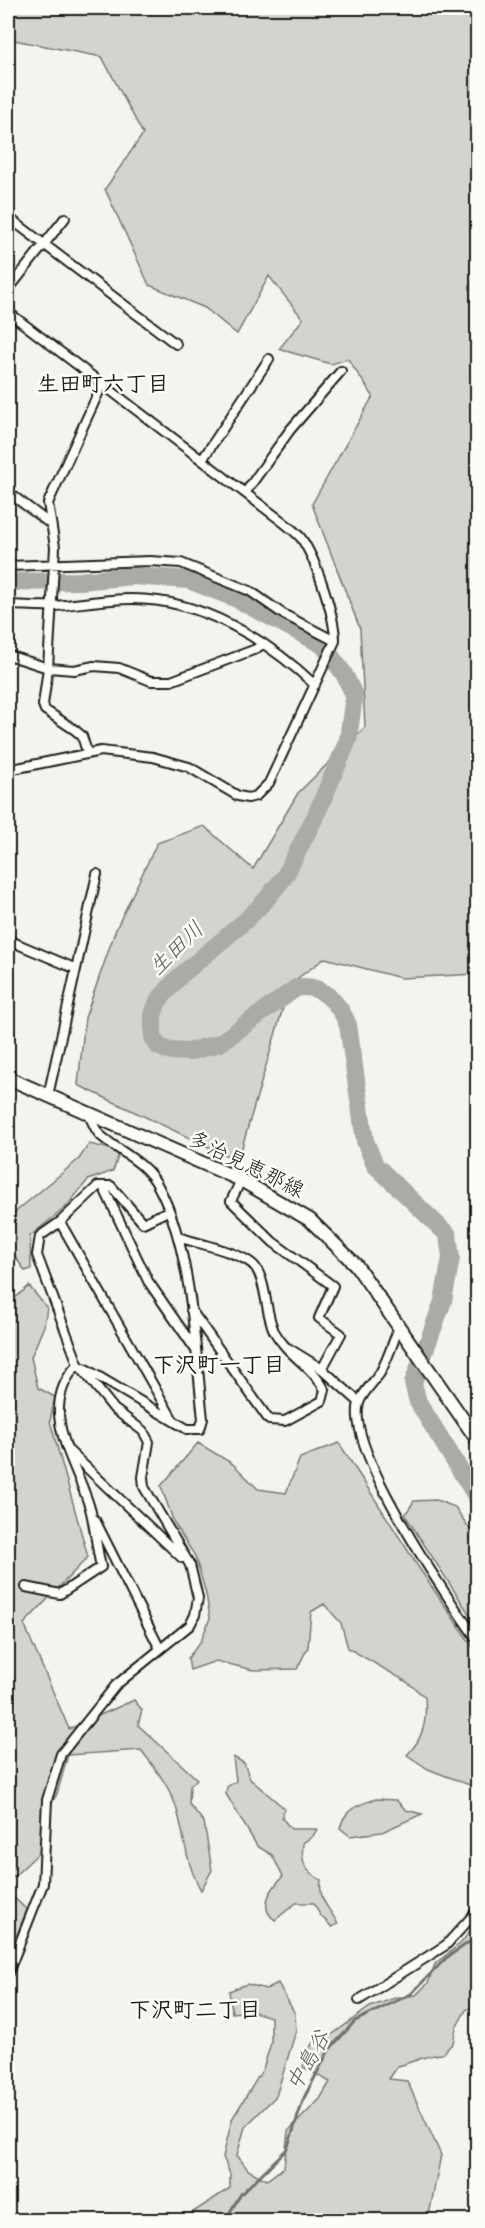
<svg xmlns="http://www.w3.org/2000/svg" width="485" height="2228" viewBox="0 0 485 2228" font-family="Mynerve,'Klee One',sans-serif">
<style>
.green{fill:#d4d3cf;stroke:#787876;stroke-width:1.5}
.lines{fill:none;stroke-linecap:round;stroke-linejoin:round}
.stream{stroke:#72716f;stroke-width:3}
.river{stroke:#abaaa6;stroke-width:18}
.minor-casing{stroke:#1c1c1c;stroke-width:12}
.primary-casing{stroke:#1c1c1c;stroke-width:16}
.minor{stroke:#fdfcf7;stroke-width:8}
.primary{stroke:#fdfcf7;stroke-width:12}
.labels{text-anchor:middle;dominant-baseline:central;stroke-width:5;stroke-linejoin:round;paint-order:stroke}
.street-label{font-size:21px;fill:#1c1c1c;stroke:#fdfcf7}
.neighbourhood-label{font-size:22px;font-weight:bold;fill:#1c1c1c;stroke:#fdfcf7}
.water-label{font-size:22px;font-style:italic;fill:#5c5c5a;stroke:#fdfcf7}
</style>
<rect width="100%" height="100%" fill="#f4f3ee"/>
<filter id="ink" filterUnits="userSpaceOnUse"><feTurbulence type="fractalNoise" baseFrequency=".0167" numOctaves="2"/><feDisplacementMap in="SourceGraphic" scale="12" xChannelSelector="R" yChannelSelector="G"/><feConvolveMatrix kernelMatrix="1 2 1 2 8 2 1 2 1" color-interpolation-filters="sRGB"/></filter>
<g filter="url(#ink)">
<path class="green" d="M8 8H477V974L401 978 325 958 290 984 238 1161 78 1085 85 1018 116 929 157 843 204 826 253 869 298 793 365 727 360 629 312 504 373 396 348 359 331 364 279 349 303 319 269 276 237 334 205 308 149 285 105 189 143 134 102 57 14 40 8 36Z
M89 1144 120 1151 113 1171 88 1180 65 1208 30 1236 31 1269 25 1271 8 1246V1218L79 1159Z
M29 1286 47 1308 44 1326 31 1357 38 1388 55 1397 50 1421 88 1557 24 1624 69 1729 134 1700 142 1710 138 1725 197 1779 190 1786 189 1804 204 1822 212 1870 201 1890C186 1865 185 1838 177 1810 171 1788 155 1768 141 1750L68 1755 57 1794 44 1816 43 1849 8 1882V1427L14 1404 8 1357V1304Z
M198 1443 233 1464 258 1489 286 1493 300 1458 339 1443 419 1568 477 1653V1788L428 1769 407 1755C424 1738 427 1720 425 1697L407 1682 348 1648 341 1623 324 1604 311 1612 308 1647 297 1669 253 1670 216 1661 190 1670 188 1658 201 1641 210 1618 206 1594 195 1556 174 1523 161 1486Z
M436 1500 455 1507 477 1540V1626L405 1515 414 1501Z
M233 1757 244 1763 250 1779 284 1808 282 1818 291 1829H317L313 1836 303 1843C301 1862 304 1871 321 1880 318 1900 329 1907 338 1924L332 1927 320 1915 314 1903H296L275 1920C257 1907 272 1888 283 1876L272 1855 257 1846 226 1794 227 1787 236 1781Z
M376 1799 396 1800 406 1810 422 1814 382 1832 350 1836 340 1828C345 1808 358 1805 376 1799Z
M8 1892 27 1910 8 1957Z
M477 1922V2004L466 2010 456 2028 453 2043 442 2054C426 2055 413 2062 398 2066L389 2079 407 2081 441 2155 428 2220H181L230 2188V2174L223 2157 232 2119 263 2069 271 2043V2017L251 2011 232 2013 229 1991 247 1984 266 1989 278 1983 295 2014 296 2031 276 2096 245 2127 237 2155 248 2170 267 2180 284 2167 288 2131 320 2099 330 2082 303 2067 306 2054 315 2039 330 2036 370 2007 395 1998 416 1995 428 1983 435 1964 461 1943Z"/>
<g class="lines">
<path class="stream" d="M230 2212 241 2194 287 2149 304 2098 329 2050 355 2021 411 1994 446 1958 478 1936"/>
<path class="river" d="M8 582 80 581 133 576 189 580 235 598 323 645 344 674 354 695 348 740 316 815 285 876 265 901 244 922 179 977 158 1001 153 1015V1037L158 1046 169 1051 189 1052 220 1043 296 988C321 982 339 1003 348 1025L365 1141 375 1165 448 1235 451 1258 443 1301 413 1383 418 1402 478 1499"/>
<defs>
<path id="minor" d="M8 217 176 344
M8 290 65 218
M8 312 283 522C289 527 296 532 301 538 316 559 335 616 335 641L269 783 256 796 248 798 238 796 189 767 153 757 101 751 8 770
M202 460 269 359
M8 492 49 523
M245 493 290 430 341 371
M8 566 150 561 181 563 250 591 283 614 335 641
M8 605C23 605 38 607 54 606 80 604 106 599 132 599 201 599 266 639 315 685
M8 655 48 668 74 670 94 666 119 668 151 681H171L256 649 262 644
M87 752 82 736 75 730 45 710 43 705 48 668 55 547 48 503 102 385
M8 940 74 968
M48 1096 97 874
M241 1180 231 1201 273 1242 333 1286 319 1318 341 1334 322 1369
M103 1186 148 1281 195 1349
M60 1222 173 1420
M178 1237C196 1243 246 1253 256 1268 267 1285 265 1312 274 1331 287 1355 313 1367 325 1390L322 1401 285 1421 269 1420 191 1310
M399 1327C393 1342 388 1359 380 1373 374 1382 362 1393 359 1403 345 1449 449 1600 478 1641
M288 1348 322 1369 359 1402
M84 1368 187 1429H200L203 1419C195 1348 192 1248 158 1186 145 1161 119 1152 100 1135 95 1130 92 1121 89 1115
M69 1451 182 1558
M95 1520 160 1649
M26 1587 60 1594 101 1567C97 1549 95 1530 91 1512 78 1462 34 1411 78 1364
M8 1973 43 1884 47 1800 61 1754 116 1685 190 1625 195 1615 198 1598 190 1565 144 1487 143 1477 149 1442 143 1431 114 1409 78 1364 37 1255 40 1236 60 1222 98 1186H111L143 1223 168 1211
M359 2000 446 1945 478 1910"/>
<path id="primary" d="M8 1078 241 1180 310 1220 356 1265 478 1441"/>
</defs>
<use href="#minor" class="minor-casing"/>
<use href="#primary" class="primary-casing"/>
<use href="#minor" class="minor"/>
<use href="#primary" class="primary"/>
</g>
</g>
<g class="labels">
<g class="street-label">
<text transform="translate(246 1165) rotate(26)">多治見恵那線</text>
</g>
<g class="neighbourhood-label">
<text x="103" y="385">生田町六丁目</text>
<text x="219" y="1366">下沢町一丁目</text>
<text x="195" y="2011">下沢町二丁目</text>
</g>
<g class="water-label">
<text transform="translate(177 949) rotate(-44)">生田川</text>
<text transform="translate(309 2061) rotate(-60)">中島谷</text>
</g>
</g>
<rect width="485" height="2228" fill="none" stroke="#fdfcf7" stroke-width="30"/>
<rect x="15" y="15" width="455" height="2198" fill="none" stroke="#1c1c1c" stroke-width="2" filter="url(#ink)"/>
</svg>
